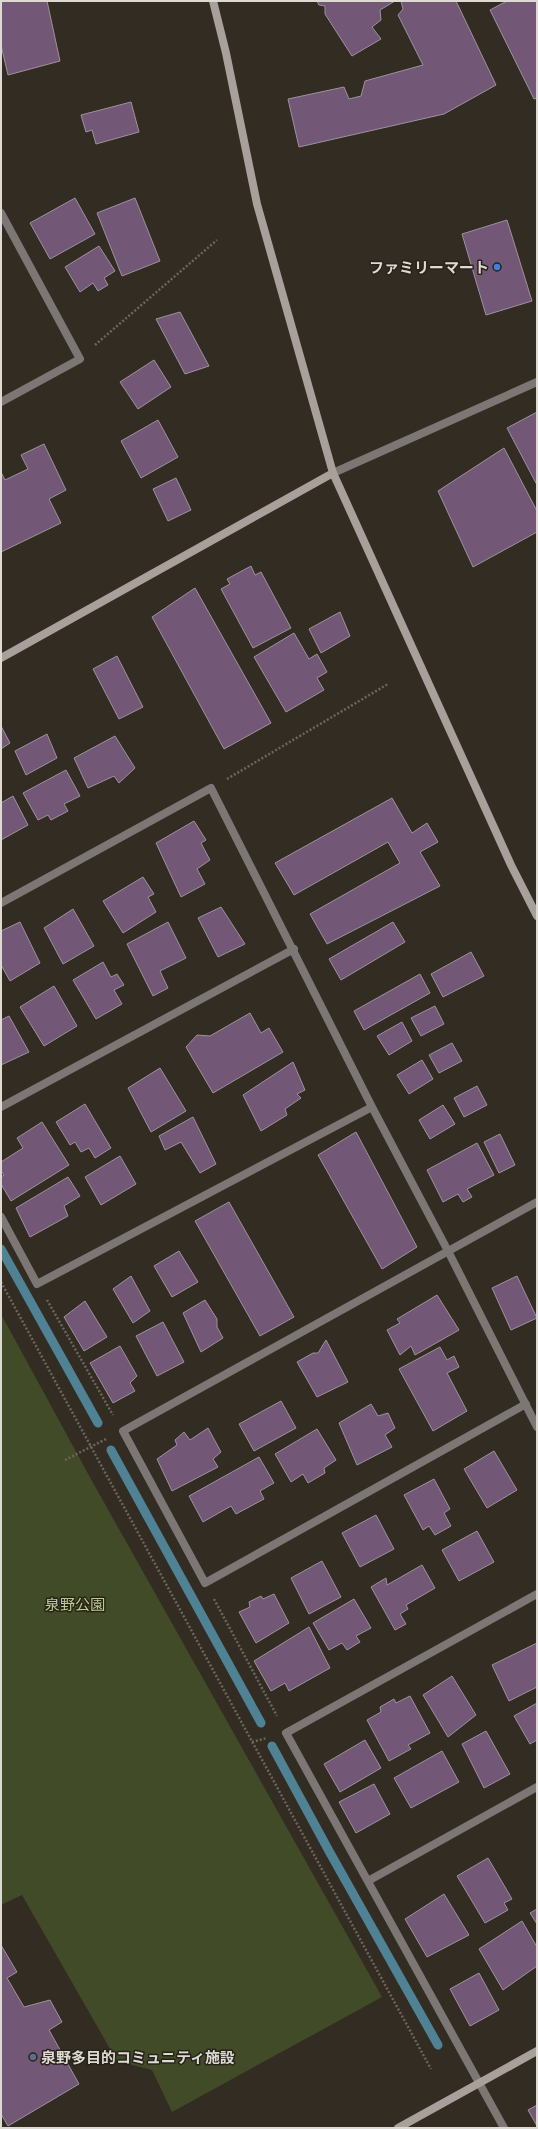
<svg xmlns="http://www.w3.org/2000/svg" width="538" height="2129" viewBox="0 0 538 2129" font-family="Commissioner,'Noto Sans JP',sans-serif">
<style>
.green{fill:#424b27}
.lines{fill:none;stroke-linecap:round;stroke-linejoin:round}
.stream{stroke:#508295;stroke-width:9}
.building{fill:#735776;stroke:#9c939d}
.path{stroke:#6c665e;stroke-width:2.5;stroke-dasharray:2 2;stroke-linecap:butt}
.street{stroke:#7c7774;stroke-width:8}
.secondary{stroke:#a9a09c;stroke-width:8}
.shop-dot{fill:#3f7fe0;stroke:#28231a;stroke-width:1.5}
.service-dot{fill:#5c6f8a;stroke:#28231a;stroke-width:1.5}
.labels{text-anchor:middle;dominant-baseline:central;stroke-width:3;stroke-linejoin:round;paint-order:stroke}
.poi-label{font-size:15px;font-weight:bold;fill:#ddd9d3;stroke:#28231a;text-anchor:end}
.park-label{font-size:15px;fill:#bcce8b;stroke:#28231a}
</style>
<rect width="100%" height="100%" fill="#322c23"/>
<path class="green" d="M1 1314 92 1481 382 1997 172 2112 152 2070 117 2061 22 1895 1 1905Z"/>
<g class="lines">
<path class="stream" d="M1 1249 98 1423
M111 1450 261 1723
M272 1746 329 1851 438 2045"/>
</g>
<path class="building" d="M1 1H47L60 61 8 75 1 45Z
M317 1H395L380 10 381 20 372 27 381 39 352 56 325 14V6L319 5Z
M401 1H456L496 85 444 114 299 147 288 99 344 87 349 99 361 96 365 81 423 65 398 15 403 9Z
M507 1H537V98L534 99 490 10Z
M131 102 139 132 96 144 92 130 86 132 81 115Z
M75 198 95 234 50 259 30 223Z
M135 198 160 261 122 276 97 213Z
M507 220 532 301 486 315 462 234Z
M99 246 115 271 104 278 108 285 98 291 93 283 80 292 65 267Z
M180 312 209 366 185 374 156 319Z
M154 360 171 387 138 409 120 382Z
M537 412V485L507 428Z
M158 420 178 457 141 478 121 441Z
M44 444 66 490 49 499 61 523 1 552V472L5 480 28 469 21 455Z
M504 448 537 511V532L473 567 438 491Z
M176 478 191 510 168 521 153 489Z
M251 566 255 575 261 572 291 628 253 648 221 589 230 584 227 579Z
M195 588 271 723 224 749 152 617Z
M340 612 350 636 321 653 309 629Z
M294 633 309 659 317 654 327 672 317 678 324 690 286 712 254 657Z
M117 656 143 707 119 719 93 669Z
M1 726 10 743 1 749Z
M47 734 57 758 26 775 15 751Z
M115 736 135 768 119 783 114 776 88 788 74 758Z
M66 770 80 796 64 804 68 811 51 820 48 815 38 820 23 793Z
M13 796 28 825 1 840V803Z
M392 798 412 833 427 823 438 842 420 852 440 886 327 944 310 914 400 863 388 842 294 895 275 863Z
M194 821 206 840 201 843 210 860 197 869 205 884 181 897 156 843Z
M143 877 154 894 148 897 156 912 123 933 103 901Z
M221 907 245 944 218 957 198 918Z
M73 909 94 946 63 964 44 928Z
M20 922 40 963 10 981 1 965V931Z
M168 922 186 958 160 971 168 988 153 996 127 944Z
M393 922 405 942 341 980 329 959Z
M471 952 484 976 443 997 431 974Z
M103 962 111 977 117 974 124 985 114 990 122 1004 96 1019 73 980Z
M420 974 430 993 364 1030 354 1011Z
M54 986 77 1026 44 1046 20 1007Z
M435 1006 444 1024 421 1036 411 1018Z
M250 1013 261 1033 269 1028 283 1052 213 1093 186 1047 197 1035 210 1036Z
M9 1016 29 1052 1 1065V1020Z
M402 1022 412 1041 389 1055 377 1036Z
M452 1043 462 1061 439 1073 429 1055Z
M422 1060 433 1079 409 1094 397 1075Z
M293 1062 305 1090 297 1094 301 1098 285 1109 287 1115 261 1131 243 1095Z
M160 1068 186 1111 151 1132 128 1088Z
M477 1086 487 1105 464 1117 454 1098Z
M85 1104 111 1148 95 1158 89 1148 81 1152 75 1142 70 1145 56 1122Z
M443 1105 455 1124 430 1139 419 1120Z
M193 1117 216 1164 200 1173 181 1142 165 1150 159 1136Z
M42 1122 69 1165 11 1201 1 1184V1177L4 1175 1 1171V1162L23 1148 17 1138Z
M356 1132 417 1247 382 1269 318 1155Z
M500 1134 515 1165 499 1173 484 1142Z
M477 1143 494 1175 467 1189 472 1197 463 1202 458 1194 443 1202 427 1170Z
M120 1156 136 1184 101 1205 85 1177Z
M68 1177 80 1196 64 1206 68 1216 30 1237 16 1208Z
M229 1202 294 1317 260 1336 195 1221Z
M179 1251 198 1282 172 1297 154 1266Z
M131 1276 150 1311 133 1323 113 1289Z
M517 1276 537 1318 511 1330 492 1288Z
M437 1295 459 1330 415 1355 411 1346 400 1355 387 1330 400 1323 397 1319Z
M205 1300 217 1319V1327L223 1338 201 1352 183 1313Z
M85 1301 107 1337 84 1351 64 1317Z
M163 1322 184 1362 157 1376 136 1336Z
M326 1340 348 1382 317 1397 297 1362 313 1353H318Z
M120 1346 137 1376 130 1383 135 1391 113 1403 90 1363Z
M440 1347 447 1360 454 1356 459 1367 447 1373 467 1411 433 1431 399 1369Z
M281 1401 296 1428 254 1451 239 1424Z
M371 1404 378 1416 388 1413 395 1428 385 1435 392 1447 357 1465 339 1423Z
M208 1428 221 1452 213 1459 218 1467 172 1491 157 1459 177 1445 175 1440 184 1432 190 1440Z
M317 1429 336 1460 324 1468 325 1473 308 1483 303 1474 291 1482 275 1454Z
M494 1451 517 1490 487 1508 464 1469Z
M259 1457 274 1483 260 1491 264 1499 236 1514 231 1506 203 1522 189 1496Z
M434 1479 450 1509 444 1513 451 1526 435 1535 429 1526 423 1530 404 1495Z
M376 1515 394 1549 360 1567 342 1533Z
M477 1531 494 1562 459 1581 442 1550Z
M322 1561 341 1597 309 1614 291 1578Z
M422 1565 435 1588 406 1605 408 1609 400 1614 406 1624 395 1630 371 1587 386 1578 387 1585Z
M274 1594 289 1623 256 1643 239 1612 250 1607 249 1602 261 1596 263 1599Z
M354 1599 371 1628 356 1636 360 1642 347 1650 342 1643 329 1650 313 1623Z
M309 1627 330 1668 289 1691 285 1683 271 1691 254 1661Z
M537 1643V1687L509 1701 492 1665Z
M452 1676 476 1715 448 1737 423 1695Z
M410 1696 430 1733 408 1745 411 1749 389 1761 367 1720 381 1712 380 1707 394 1699 396 1703Z
M537 1703V1740L530 1744 514 1716Z
M486 1731 510 1774 484 1788 462 1744Z
M365 1740 381 1768 340 1792 324 1764Z
M442 1751 459 1782 411 1808 394 1778Z
M374 1784 390 1814 356 1833 339 1802Z
M488 1858 512 1899 504 1903 508 1910 485 1923 457 1876Z
M444 1894 469 1935 427 1957 405 1919Z
M537 1909V1924L530 1913Z
M522 1921 537 1947V1966L503 1990 479 1949Z
M1 1945 17 1972 7 1978 24 2007 50 2000 62 2022 49 2030 79 2084 8 2126 1 2114Z
M479 1973 499 2010 470 2026 450 1989Z
M537 2105V2126L528 2110Z"/>
<g class="lines">
<path class="path" d="M95 345 217 240
M227 779 388 684
M1 1282 431 2069
M47 1300 113 1415
M65 1460 106 1439
M214 1599 277 1716
M252 1742 267 1738"/>
<path class="street" d="M1 213 80 359 1 402
M333 473 537 382
M1 903 211 788 372 1107 448 1251 537 1427
M1 1107 294 949
M1 1217 37 1284 372 1107
M526 1404 205 1583 123 1431 537 1202
M368 1881 537 1787
M504 2128 286 1733 537 1594"/>
<path class="secondary" d="M213 1 226 53 257 204 333 473 511 865 537 916
M1 658 333 473
M398 2128 537 2051"/>
</g>
<circle class="shop-dot" cx="497" cy="267" r="4"/>
<circle class="service-dot" cx="33" cy="2057" r="4"/>
<g class="labels">
<g class="poi-label">
<text x="489" y="267">ファミリーマート</text>
<text x="41" y="2057" text-anchor="start">泉野多目的コミュニティ施設</text>
</g>
<g class="park-label">
<text x="75" y="1604">泉野公園</text>
</g>
</g>
<rect width="538" height="2129" fill="none" stroke="#ddd9d3" stroke-width="4"/>
</svg>
